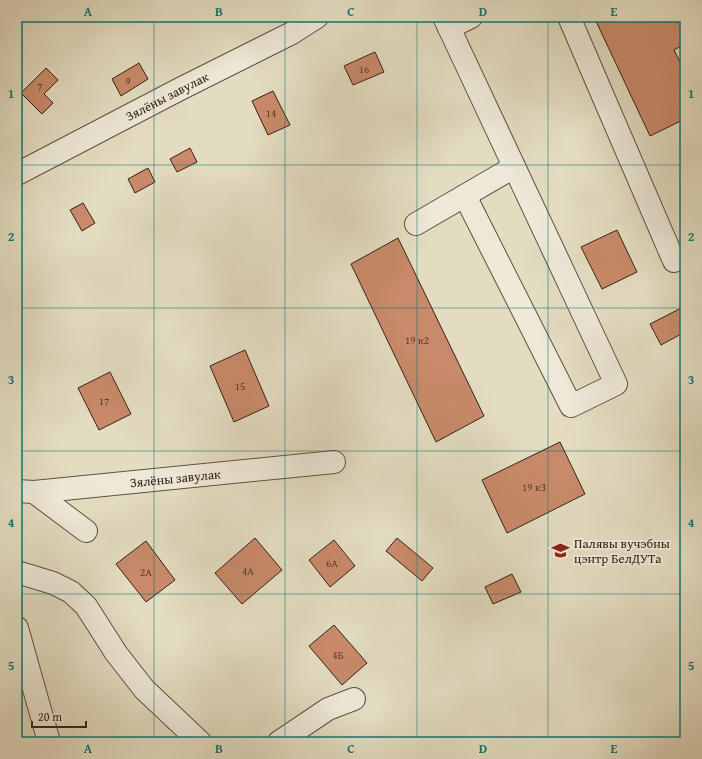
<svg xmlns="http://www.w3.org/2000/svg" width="702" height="759" viewBox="0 0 702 759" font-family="'Gentium Book Plus',serif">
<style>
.building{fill:#c88a6a;stroke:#362115}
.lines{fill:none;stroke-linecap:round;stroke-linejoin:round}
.minor-casing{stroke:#615040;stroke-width:24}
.minor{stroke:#ede8d7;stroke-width:22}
.grid{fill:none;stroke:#0f766e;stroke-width:1;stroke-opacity:0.55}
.labels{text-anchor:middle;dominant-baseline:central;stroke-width:4;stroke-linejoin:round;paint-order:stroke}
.number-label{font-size:11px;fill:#5a3b2a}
.street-label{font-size:13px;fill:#362115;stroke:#ede8d7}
.poi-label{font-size:13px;fill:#362115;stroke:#ede8d7;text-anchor:start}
.neatline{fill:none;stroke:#0f766e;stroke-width:1.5}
.grid-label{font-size:13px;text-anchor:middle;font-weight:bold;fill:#0f766e}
</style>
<rect width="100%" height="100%" fill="#e3dcc1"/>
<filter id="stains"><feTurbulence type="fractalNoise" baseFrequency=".005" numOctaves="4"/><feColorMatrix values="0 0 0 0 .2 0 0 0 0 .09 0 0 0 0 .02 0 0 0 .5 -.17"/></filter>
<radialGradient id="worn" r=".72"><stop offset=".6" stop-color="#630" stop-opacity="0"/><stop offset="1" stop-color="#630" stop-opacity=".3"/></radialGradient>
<path class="building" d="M594 17H685V44L674 50 685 72V119L650 136Z
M375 52 384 72 353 85 344 66Z
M139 63 148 79 121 96 112 79Z
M46 68 58 80 44 94 53 103 42 114 21 93Z
M273 91 290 125 268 135 252 101Z
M190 148 197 162 177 172 170 159Z
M148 168 155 182 135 193 128 179Z
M83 203 95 223 82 231 70 210Z
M617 230 637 272 602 289 581 247Z
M398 238 484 416 436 442 351 264Z
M685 306V332L661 345 650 324Z
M245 350 269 406 234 422 210 366Z
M110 372 131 414 99 430 78 388Z
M560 442 585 494 507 533 482 480Z
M255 538 282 570 242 604 215 573Z
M397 538 433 568 422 581 386 551Z
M334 540 355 566 330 587 309 560Z
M146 541 175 580 146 602 116 564Z
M512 574 521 592 493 604 485 587Z
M334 625 367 663 342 685 309 646Z"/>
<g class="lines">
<defs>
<g id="minor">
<path d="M444 17 616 384 571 406 465 196"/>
<path d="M569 17 674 261"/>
<path d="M449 28 471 17"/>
<path id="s1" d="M17 174 180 89 292 33 317 17"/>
<path d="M416 224 514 167"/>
<path id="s2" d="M17 491 34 492 334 462"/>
<path d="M34 492 86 531"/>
<path d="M17 572 53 583 71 592 86 606 116 653 144 689 200 742"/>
<path d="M17 628 49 742"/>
<path d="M279 742 328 709 354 699"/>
</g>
</defs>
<use href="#minor" class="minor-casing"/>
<use href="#minor" class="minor"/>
</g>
<path class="grid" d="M154 17V742M285 17V742M417 17V742M548 17V742M17 165H685M17 308H685M17 451H685M17 594H685"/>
<defs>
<symbol id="university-bare" viewBox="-9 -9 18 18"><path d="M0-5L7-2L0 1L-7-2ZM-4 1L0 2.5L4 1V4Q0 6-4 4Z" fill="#8f2418" stroke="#ede8d7" stroke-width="2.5" paint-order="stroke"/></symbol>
</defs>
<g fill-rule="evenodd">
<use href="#university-bare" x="548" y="538" width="25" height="25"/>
</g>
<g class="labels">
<g class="number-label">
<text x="364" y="69">16</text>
<text x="128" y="81">9</text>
<text x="40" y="86">7</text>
<text x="271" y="113">14</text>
<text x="417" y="340">19 к2</text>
<text x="240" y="386">15</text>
<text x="104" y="401">17</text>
<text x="534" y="487">19 к3</text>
<text x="332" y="563">6А</text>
<text x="248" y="571">4А</text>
<text x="146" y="572">2А</text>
<text x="338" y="655">4Б</text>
</g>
<g class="street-label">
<text stroke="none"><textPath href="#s1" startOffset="169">Зялёны завулак</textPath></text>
<text stroke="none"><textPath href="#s2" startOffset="159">Зялёны завулак</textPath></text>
</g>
<g class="poi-label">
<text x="574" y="543">Палявы вучэбны<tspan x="574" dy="15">цэнтр БелДУТа</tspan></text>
</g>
</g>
<rect width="702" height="759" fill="none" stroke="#e3dcc1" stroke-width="44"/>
<path d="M32 721v6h54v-6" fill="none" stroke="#362115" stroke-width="2"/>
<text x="38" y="721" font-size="12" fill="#362115" stroke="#ede8d7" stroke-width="3" paint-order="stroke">20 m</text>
<rect x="22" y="22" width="658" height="715" class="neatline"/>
<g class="grid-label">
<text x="88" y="16">A</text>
<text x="219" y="16">B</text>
<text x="351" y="16">C</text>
<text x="483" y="16">D</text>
<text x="614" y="16">E</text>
<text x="11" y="98">1</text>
<text x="691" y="98">1</text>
<text x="11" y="241">2</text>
<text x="691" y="241">2</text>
<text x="11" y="384">3</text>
<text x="691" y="384">3</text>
<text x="11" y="527">4</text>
<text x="691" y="527">4</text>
<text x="11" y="670">5</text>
<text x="691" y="670">5</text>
<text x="88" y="753">A</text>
<text x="219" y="753">B</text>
<text x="351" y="753">C</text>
<text x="483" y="753">D</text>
<text x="614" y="753">E</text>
</g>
<rect width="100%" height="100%" filter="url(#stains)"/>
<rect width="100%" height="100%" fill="url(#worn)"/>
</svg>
